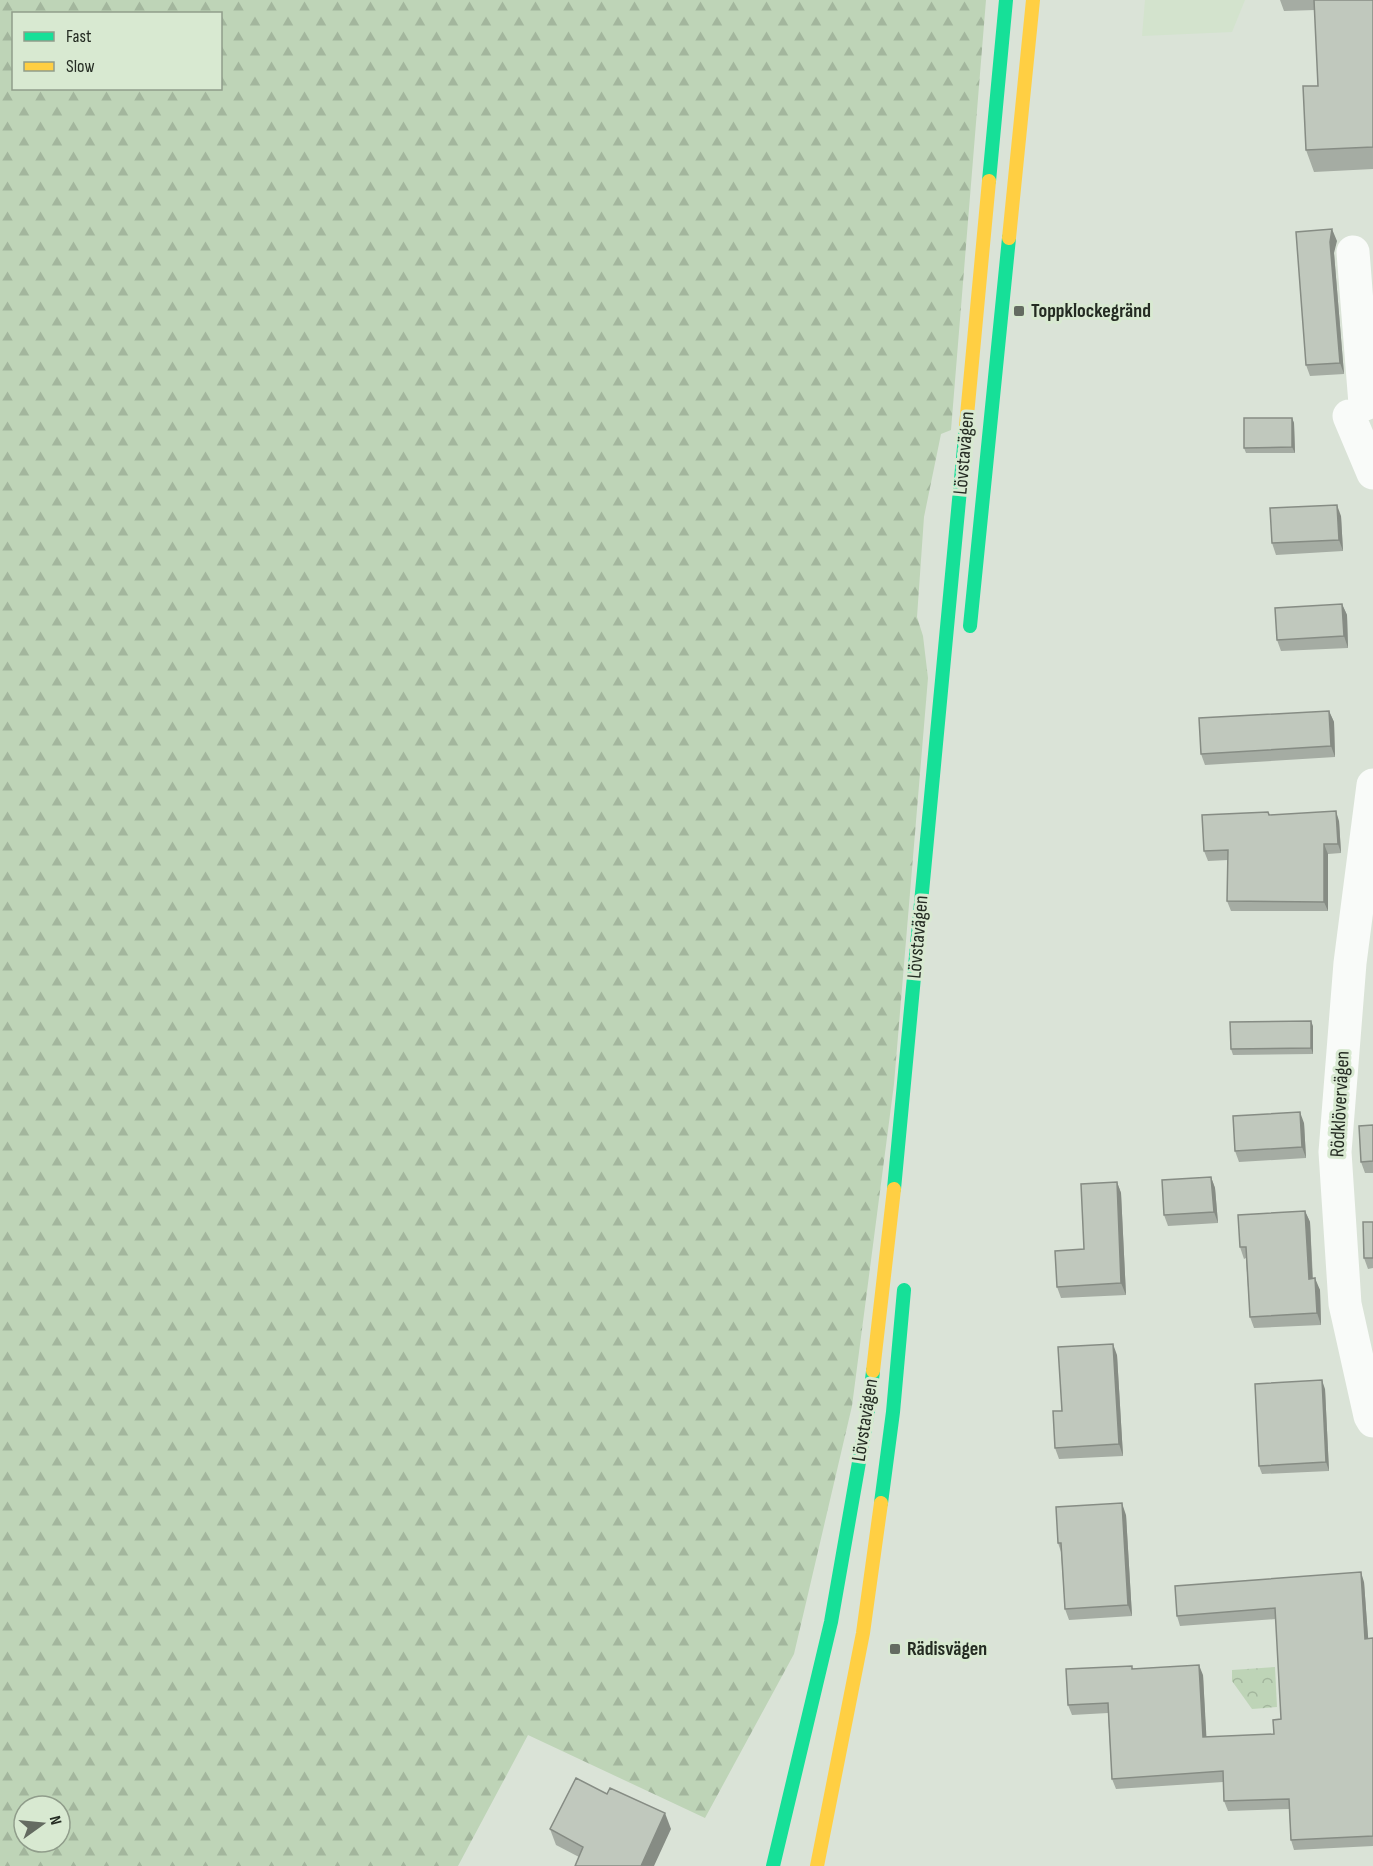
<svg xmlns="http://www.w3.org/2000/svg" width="1373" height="1866" viewBox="0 0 1373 1866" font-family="'Sofia Sans Condensed',sans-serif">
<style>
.built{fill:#d3e3cd}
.forest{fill:url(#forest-firs);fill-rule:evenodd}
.park{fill:url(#park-crowns)}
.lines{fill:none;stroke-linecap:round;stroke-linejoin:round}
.street{stroke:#f9fbf9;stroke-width:33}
.fast{stroke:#16e098;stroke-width:14}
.slow{stroke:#ffcf43;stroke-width:14}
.wall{fill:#a5aca3}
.shaded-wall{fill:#868c84}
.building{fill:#c0c8bd;stroke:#868c84;stroke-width:1.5}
.poi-dot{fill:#646b61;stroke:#d8e9d1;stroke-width:2}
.labels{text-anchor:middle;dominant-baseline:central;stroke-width:6;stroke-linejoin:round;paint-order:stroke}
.poi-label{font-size:20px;font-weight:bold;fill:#242b22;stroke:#d8e9d1;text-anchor:start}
.street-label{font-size:20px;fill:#242b22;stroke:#d8e9d1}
</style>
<defs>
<pattern id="forest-firs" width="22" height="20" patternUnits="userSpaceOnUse" patternTransform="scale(1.5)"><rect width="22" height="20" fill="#bed4b7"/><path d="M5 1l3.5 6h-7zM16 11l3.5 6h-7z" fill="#a3b69d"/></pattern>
<pattern id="park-crowns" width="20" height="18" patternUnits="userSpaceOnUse" patternTransform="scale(1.5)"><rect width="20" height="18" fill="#bed4b7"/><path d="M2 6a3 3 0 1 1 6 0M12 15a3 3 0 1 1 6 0" fill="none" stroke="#a3b69d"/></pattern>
</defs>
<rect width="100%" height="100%" fill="#dae3d7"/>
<path class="built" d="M1145 0H1245L1232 32 1142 36Z"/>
<path class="forest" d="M0 0H986L951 430 941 434 924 517 917 617 923 636 928 678 894 1084 852 1406 794 1654 705 1818 528 1735 458 1866H0ZM14 14H220V88H14ZM24 1806H60V1842H24Z"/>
<path class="park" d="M1275 1667 1277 1707 1252 1709 1232 1681V1670Z"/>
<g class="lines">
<path class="street" d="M1353 252 1365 404
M1349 416 1373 473
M1373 785 1350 963 1335 1152 1345 1304 1370 1416 1373 1421"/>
<path class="fast" d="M989 181 1006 0
M970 626 1009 238
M894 1189 966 426
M881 1503 893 1412 904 1290
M773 1866 831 1622 869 1405 873 1371"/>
<path class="slow" d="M1009 238 1033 0
M966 426 989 181
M873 1371 894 1189
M817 1866 863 1633 881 1503"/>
</g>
<path class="wall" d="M1280 0H1373V169L1314 172 1306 150 1318 86 1315 10 1284 11Z
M1337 241 1334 253 1344 374 1310 376 1306 365Z
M1292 418 1294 423 1295 453H1246L1244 448Z
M1341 516 1343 551 1276 555 1272 543Z
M1342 604 1347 615 1348 648 1281 651 1277 640Z
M1329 711 1334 722 1335 757 1205 765 1201 754Z
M1268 812 1270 815 1339 821 1341 853 1328 854V911H1231L1227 901 1228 860 1208 861 1204 851Z
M1313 1026V1054L1233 1055 1231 1049Z
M1304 1123 1306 1158 1239 1162 1235 1151Z
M1373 1125V1173H1365L1361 1162Z
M1211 1177 1215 1188 1218 1223 1168 1226 1164 1215Z
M1117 1182 1121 1193 1126 1295 1061 1298 1057 1287 1084 1249Z
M1305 1211 1310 1222 1313 1278 1320 1290 1321 1325 1254 1328 1250 1317 1246 1258 1244 1259 1240 1247Z
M1373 1222V1268L1368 1269 1364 1258Z
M1117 1355 1123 1456 1059 1459 1055 1448 1062 1411Z
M1325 1389 1329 1471 1262 1474 1259 1466Z
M1126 1515 1132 1616 1069 1620 1065 1609 1061 1552 1058 1543Z
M1364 1582 1368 1639 1373 1638V1846L1294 1850 1291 1840 1289 1809 1228 1811 1224 1801 1223 1782 1116 1789 1112 1779 1108 1713 1072 1715 1068 1705 1133 1669 1203 1675 1206 1737 1274 1734 1281 1719 1276 1619 1180 1626 1177 1616Z
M607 1794 671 1829 579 1857 556 1845 550 1829Z"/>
<path class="shaded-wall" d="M1332 229 1337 241 1334 253 1344 374 1340 363 1330 242Z
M1292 418 1294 423 1295 453 1292 447Z
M1337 505 1341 516 1343 551 1339 540Z
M1342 604 1347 615 1348 648 1344 636Z
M1329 711 1334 722 1335 757 1331 746Z
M1336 811 1339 821 1341 853 1338 844Z
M1324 844 1328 854V911L1324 902Z
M1311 1021 1313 1026V1054L1311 1048Z
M1300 1112 1304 1123 1306 1158 1302 1147Z
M1211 1177 1215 1188 1218 1223 1214 1212Z
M1117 1182 1121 1193 1126 1295 1121 1283Z
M1305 1211 1310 1222 1313 1290 1309 1279Z
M1315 1278 1320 1290 1321 1325 1317 1313Z
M1113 1344 1117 1355 1123 1456 1119 1444Z
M1322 1380 1325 1389 1329 1471 1326 1462Z
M1122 1503 1126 1515 1132 1616 1128 1605Z
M1361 1572 1364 1582 1369 1649 1365 1639Z
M1199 1665 1203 1675 1207 1747 1203 1737Z
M665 1813 671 1829 654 1866H641Z"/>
<path class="building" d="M1314 0H1373V147L1306 150 1303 86H1318Z
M1332 229 1330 242 1340 363 1306 365 1296 232Z
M1244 418H1292V447L1244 448Z
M1337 505 1339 540 1272 543 1270 508Z
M1342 604 1344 636 1277 640 1275 608Z
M1329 711 1331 746 1201 754 1199 718Z
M1336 811 1338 844H1324V902L1227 901 1228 850 1204 851 1202 815 1268 812 1269 815Z
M1311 1021V1048L1231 1049 1230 1022Z
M1300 1112 1302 1147 1235 1151 1233 1116Z
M1373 1125V1161L1361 1162 1359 1126Z
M1211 1177 1214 1212 1164 1215 1162 1180Z
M1117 1182 1121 1283 1057 1287 1055 1251 1084 1249 1081 1184Z
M1305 1211 1309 1279 1315 1278 1317 1313 1250 1317 1246 1247H1240L1238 1215Z
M1363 1222H1373V1258H1364Z
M1113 1344 1119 1444 1055 1448 1053 1411H1062L1058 1347Z
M1322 1380 1326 1462 1259 1466 1255 1384Z
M1122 1503 1128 1605 1065 1609 1061 1543H1058L1056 1507Z
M1361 1572 1365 1639 1373 1638V1836L1291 1840 1289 1799 1224 1801 1223 1771 1112 1779 1108 1703 1068 1705 1066 1669 1132 1666V1669L1199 1665 1203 1737 1274 1734 1273 1720 1281 1719 1275 1608 1177 1616 1175 1586Z
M576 1778 607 1794 610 1788 665 1813 641 1866H575L583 1847 550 1829Z"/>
<g class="poi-dot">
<rect x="1013" y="305" width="12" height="12" rx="3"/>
<rect x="889" y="1643" width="12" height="12" rx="3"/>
</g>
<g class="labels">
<g class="poi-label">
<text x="1031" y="311">Toppklockegränd</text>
<text x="907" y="1649">Rädisvägen</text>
</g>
<g class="street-label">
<text transform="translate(964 453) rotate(-85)">Lövstavägen</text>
<text transform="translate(918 937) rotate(-85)">Lövstavägen</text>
<text transform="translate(1340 1104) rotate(-87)">Rödklövervägen</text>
<text transform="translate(865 1420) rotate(-81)">Lövstavägen</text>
</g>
</g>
<rect x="12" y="12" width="210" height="78" fill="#d8e9d1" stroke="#909d8b" stroke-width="1.5"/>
<rect x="24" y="32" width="30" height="9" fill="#16e098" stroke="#909d8b" stroke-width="1.5"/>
<text x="66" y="42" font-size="18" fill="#242b22">Fast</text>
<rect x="24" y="62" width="30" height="9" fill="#ffcf43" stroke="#909d8b" stroke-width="1.5"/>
<text x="66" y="72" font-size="18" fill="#242b22">Slow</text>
<g transform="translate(42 1824) rotate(75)"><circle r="28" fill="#d8e9d1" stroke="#909d8b" stroke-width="1.5"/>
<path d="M0-4.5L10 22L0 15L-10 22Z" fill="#646b61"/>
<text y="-9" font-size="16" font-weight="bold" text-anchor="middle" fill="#242b22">N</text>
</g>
</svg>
